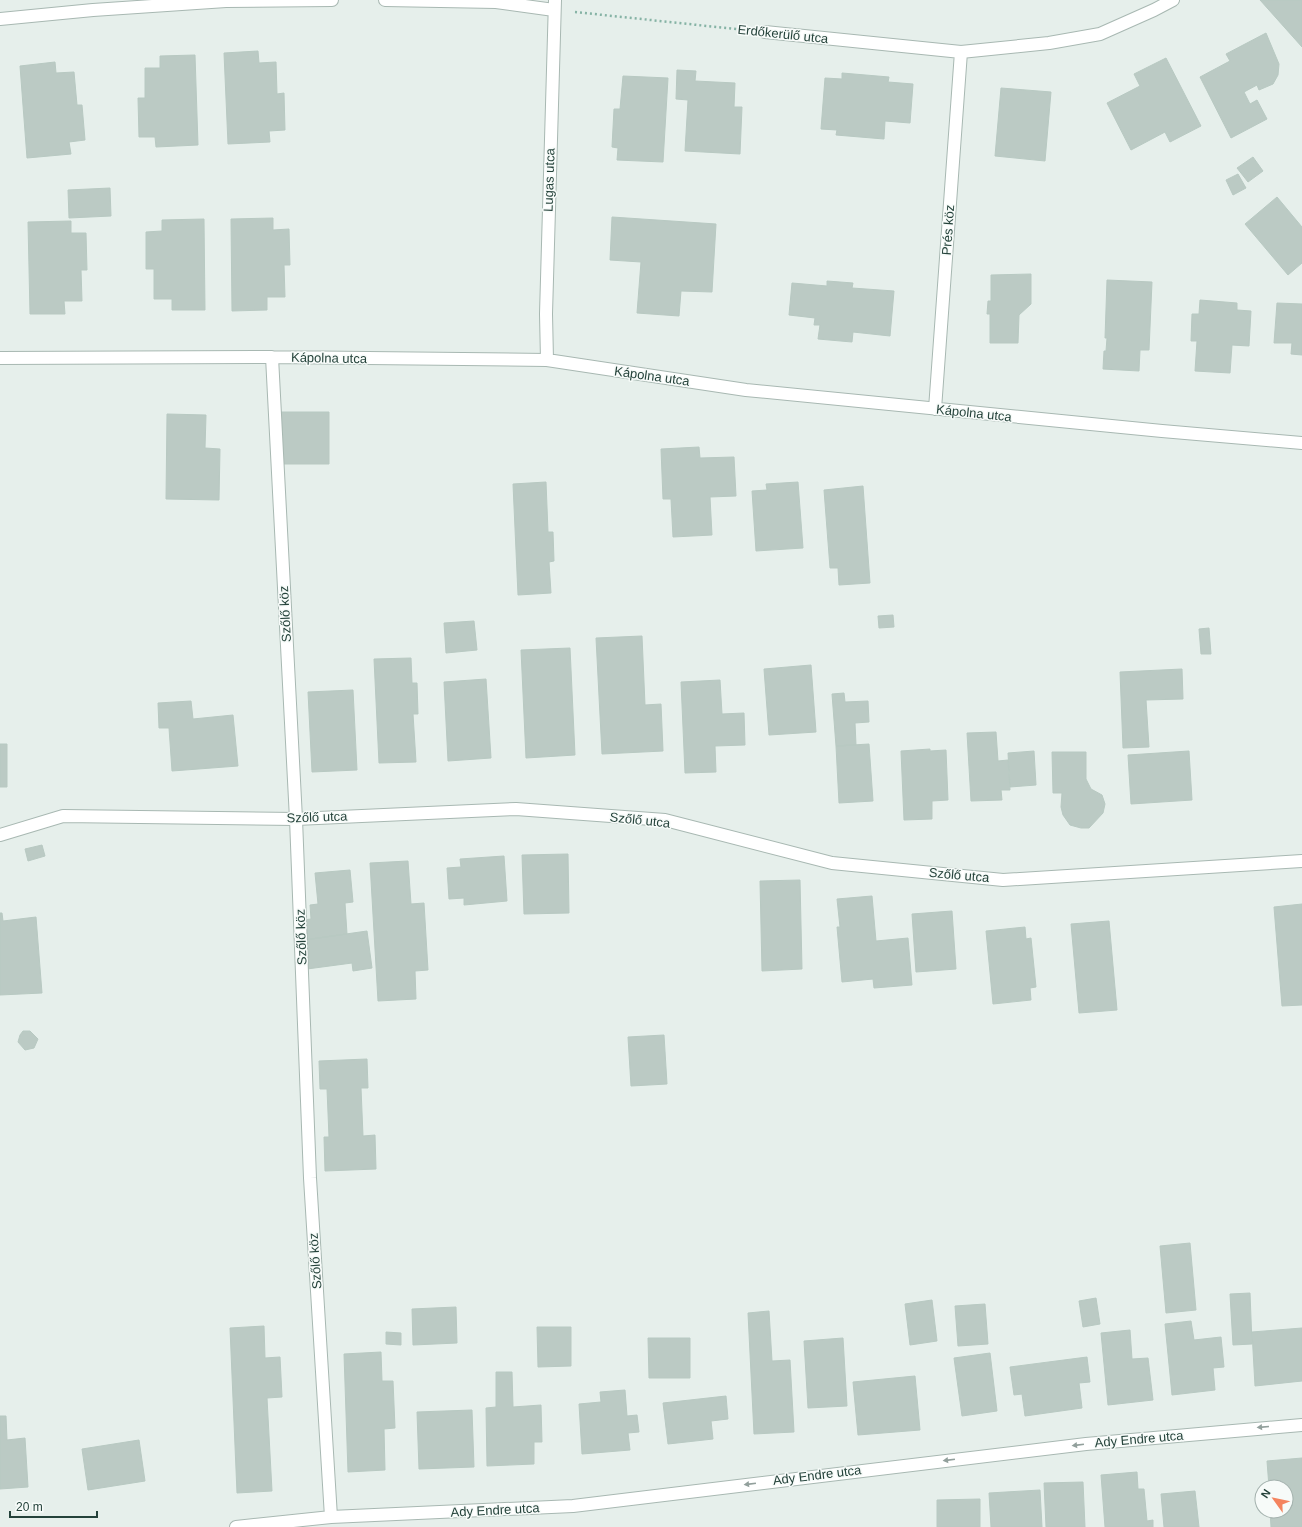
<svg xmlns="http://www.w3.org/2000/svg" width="1302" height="1527" viewBox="0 0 1302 1527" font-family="Helvetica,sans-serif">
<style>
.building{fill:#bbcac4;stroke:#b8c9c2}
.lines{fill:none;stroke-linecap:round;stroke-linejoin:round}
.minor-casing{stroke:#a8b8b2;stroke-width:14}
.path{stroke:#86b3a5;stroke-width:2.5;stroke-dasharray:2 3;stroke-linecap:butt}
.minor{stroke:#fff;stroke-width:12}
.oneway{fill:#92a09c}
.labels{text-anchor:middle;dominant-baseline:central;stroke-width:3;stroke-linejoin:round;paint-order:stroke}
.street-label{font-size:13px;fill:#24423a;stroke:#f7fbf9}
</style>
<rect width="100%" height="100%" fill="#e6efeb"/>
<path class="building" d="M1260 0H1302V47Z
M1266 33 1279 64 1278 75 1273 84 1259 90 1257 85 1244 92 1250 104 1257 100 1267 119 1231 138 1200 77 1230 61 1226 54Z
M258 51 259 63 276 62 277 94 284 93 285 130 269 131 270 142 228 144 224 53Z
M195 55 198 145 156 147 155 137H139L138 98H145V68H160V56Z
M1166 58 1201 126 1170 142 1165 132 1131 150 1107 103 1140 86 1134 74Z
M55 62 56 73 74 72 77 105H82L85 140 69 142 71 154 27 158 20 66Z
M677 70 696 71 695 81 735 83 734 107H742L740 154 685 151 688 100 676 99Z
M842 73 889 77 888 82 913 84 910 123 885 121 884 139 836 135 837 130 821 129 825 78 842 79Z
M623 76 668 78 663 162 617 160 618 148 612 147 614 109H620Z
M1001 88 1051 92 1045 161 995 156Z
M1253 157 1263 171 1248 182 1237 168Z
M1238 174 1246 188 1233 195 1226 180Z
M110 188 111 216 69 218 68 190Z
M1277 197 1302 227V263L1288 275 1245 224Z
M612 217 716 224 712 292 681 291 679 316 637 313 641 262 610 260Z
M273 218V230L289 229 290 265H284L285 297H267V310L232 311 231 219Z
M204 219 205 310H172V299H154V269H146V232L162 231V220Z
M71 221V233H86L87 270H81L82 301H64L65 314H30L28 222Z
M1031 274V304L1019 315 1018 343H990V314H987L988 301H991V275Z
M1107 280 1152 282 1149 350H1140L1139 371 1103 369 1104 351H1106L1107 338H1105Z
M827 281 853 283 852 288 894 291 890 336 853 332 852 342 818 339 820 325H814L815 318 789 315 792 283 827 286Z
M1200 300 1237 303V310L1251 311 1249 346 1232 345 1230 373 1195 371 1197 341H1191L1192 314H1199Z
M1277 303 1302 304V355L1291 354 1292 343H1274Z
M279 412H329V464H279Z
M167 414 206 415 205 448 220 449 219 500 166 499Z
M699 447 700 458 734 457 736 496 710 497 712 535 673 537 671 499H663L661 449Z
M546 482 548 532H553L554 561 549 562 551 593 518 595 513 484Z
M798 482 803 548 756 551 752 491 767 490 766 484Z
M863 486 870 583 839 585 838 568H830L824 490Z
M893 615 894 627 879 628 878 616Z
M474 621 477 650 446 653 444 623Z
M1209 628 1211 654H1201L1199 629Z
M642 636 645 705 661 704 663 751 602 754 596 638Z
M570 648 575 755 526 758 521 650Z
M411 658 412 683H417L418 714H413L416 762 379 763 374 659Z
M811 665 816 732 769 735 764 669Z
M1182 669 1183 699 1146 700 1149 747 1123 748 1120 672Z
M486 679 491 758 448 761 444 682Z
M720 680 722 714 744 713 745 745 715 746 716 772 685 773 681 682Z
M353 690 357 770 312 772 308 692Z
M844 693 845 702 868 701 869 722 855 723 856 745 836 746 832 694Z
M191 701 193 719 233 715 238 766 172 771 169 728H159L158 703Z
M996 732 998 761 1008 760 1010 790H1001L1002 800 971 801 967 733Z
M0 744H7V787H0Z
M869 744 873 801 839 803 836 746Z
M930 749V751L946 750 948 800 932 801V819L904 820 901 751Z
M1034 751 1036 785 1010 787 1008 753Z
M1189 751 1192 800 1131 804 1128 755Z
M1052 752H1086V779L1091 789 1102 795 1105 804 1103 813 1089 828H1081L1070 825 1063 815 1061 807 1062 793H1053Z
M42 845 45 856 28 861 25 849Z
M568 854 569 913 524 914 522 855Z
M504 856 507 901 464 905V898L449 899 447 868 461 867 460 859Z
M408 861 411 904 424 903 428 970 415 971 416 999 378 1001 370 863Z
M350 870 353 902 345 903 347 934 304 940 302 920 311 919 310 905 318 904 315 873Z
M800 880 802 969 762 971 760 881Z
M872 896 876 941 908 938 912 985 874 988 873 979 842 982 837 927H840L837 899Z
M1302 904V1005L1282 1006 1274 907Z
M952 911 956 969 916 972 912 914Z
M0 913H2L3 921 36 917 42 993 0 995Z
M1109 921 1117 1010 1079 1013 1071 924Z
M1025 927 1026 939 1031 938 1036 987 1030 988 1031 1000 993 1004 986 931Z
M367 931 372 968 353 971 352 963 307 969 304 940Z
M23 1031H30L38 1039 34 1048 25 1050 18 1042 20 1035Z
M664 1035 667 1084 631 1086 628 1037Z
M367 1059 368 1088H361L363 1136 375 1135 376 1169 325 1171 324 1137H329L327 1089H320L319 1061Z
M1190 1243 1196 1310 1166 1313 1160 1246Z
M1250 1293 1252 1344 1233 1345 1230 1294Z
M1096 1298 1100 1324 1083 1327 1079 1301Z
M932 1300 937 1341 910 1345 905 1304Z
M985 1304 988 1344 958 1346 955 1306Z
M456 1307 457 1343 413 1345 412 1309Z
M769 1311 772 1361 790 1360 794 1432 754 1434 748 1313Z
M1191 1321 1194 1340 1221 1337 1224 1367 1213 1368 1215 1390 1172 1395 1165 1324Z
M264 1326 265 1358 280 1357 282 1397 267 1398 272 1491 237 1493 230 1328Z
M537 1327H571V1366L538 1367Z
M1302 1328V1381L1255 1386 1252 1332Z
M1130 1330 1132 1359 1148 1358 1153 1400 1108 1405 1101 1333Z
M386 1332 401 1333V1345L386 1344Z
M648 1338H690V1378H649Z
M843 1338 847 1406 808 1408 804 1341Z
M381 1352 382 1381H393L395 1428 384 1429 385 1470 348 1472 344 1354Z
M990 1353 997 1411 962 1416 954 1358Z
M1087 1357 1090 1382 1079 1383 1082 1408 1025 1416 1022 1394 1014 1395 1010 1367Z
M496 1372H512L513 1407 541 1405 542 1442H534V1464L487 1466 486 1408 496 1407Z
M915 1376 920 1430 858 1435 853 1382Z
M625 1390 627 1416 637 1415 639 1432 628 1433 630 1450 582 1454 579 1404 601 1402 600 1392Z
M726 1396 728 1419 711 1421 713 1439 668 1444 663 1403Z
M472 1410 474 1467 419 1469 417 1412Z
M0 1416H6L7 1440 25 1438 28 1487 0 1489Z
M139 1440 145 1481 88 1490 82 1449Z
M1302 1458V1527H1271L1270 1511H1286V1487H1269L1267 1461Z
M1137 1472 1138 1489H1144L1147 1521 1153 1520V1527H1105L1101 1475Z
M1083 1482 1085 1527H1046L1044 1483Z
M1040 1490 1042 1527H991L989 1493Z
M1195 1491 1199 1527H1164L1161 1494Z
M980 1499V1527H937V1500Z"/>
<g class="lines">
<defs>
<path id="minor" d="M385 0 496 2 554 10
M0 19 93 10 226 1 332 0
M765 32 961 52 1049 43 1100 34 1154 10 1173 0
M272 357 296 819 310 1178 331 1517
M0 358 272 357 547 360 746 390 1162 431 1302 443
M547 360 546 314 555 0
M935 409 961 52
M0 835 63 816 296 819 516 809 665 820 832 863 1003 880 1302 861
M236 1527 331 1517 573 1506 1086 1444 1302 1425"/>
</defs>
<use href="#minor" class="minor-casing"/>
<path class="path" d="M575 12 745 30"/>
<use href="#minor" class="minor"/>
</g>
<defs><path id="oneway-solid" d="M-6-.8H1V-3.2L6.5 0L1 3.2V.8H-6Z"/></defs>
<g class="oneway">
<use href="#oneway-solid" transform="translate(1263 1427) rotate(175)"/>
<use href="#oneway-solid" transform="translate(1078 1445) rotate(173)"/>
<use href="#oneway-solid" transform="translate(949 1460) rotate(173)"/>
<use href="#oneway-solid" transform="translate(750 1484) rotate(173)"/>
</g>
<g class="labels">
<g class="street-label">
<text transform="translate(783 34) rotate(6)">Erdőkerülő utca</text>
<text transform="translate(549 180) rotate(-88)">Lugas utca</text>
<text transform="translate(948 230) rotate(-86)">Prés köz</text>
<text transform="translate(329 358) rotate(1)">Kápolna utca</text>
<text transform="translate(652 376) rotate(8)">Kápolna utca</text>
<text transform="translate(974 413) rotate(6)">Kápolna utca</text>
<text transform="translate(285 614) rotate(-93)">Szőlő köz</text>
<text transform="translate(317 817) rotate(-2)">Szőlő utca</text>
<text transform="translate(640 820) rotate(6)">Szőlő utca</text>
<text transform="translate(959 875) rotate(5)">Szőlő utca</text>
<text transform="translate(301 937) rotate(-92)">Szőlő köz</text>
<text transform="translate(315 1261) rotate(-94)">Szőlő köz</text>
<text transform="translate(1139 1439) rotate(-5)">Ady Endre utca</text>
<text transform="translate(817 1475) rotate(-7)">Ady Endre utca</text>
<text transform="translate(495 1510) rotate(-3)">Ady Endre utca</text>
</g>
</g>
<g transform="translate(1274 1499) rotate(303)"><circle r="19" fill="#f7fbf9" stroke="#a3b1ad"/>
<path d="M0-3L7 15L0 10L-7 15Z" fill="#f4845f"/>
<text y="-6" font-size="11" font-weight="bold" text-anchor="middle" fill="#24423a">N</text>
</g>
<path d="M10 1511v6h87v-6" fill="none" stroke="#24423a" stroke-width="2"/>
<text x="16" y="1511" font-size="12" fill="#24423a" stroke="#f7fbf9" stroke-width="3" paint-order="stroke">20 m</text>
</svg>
